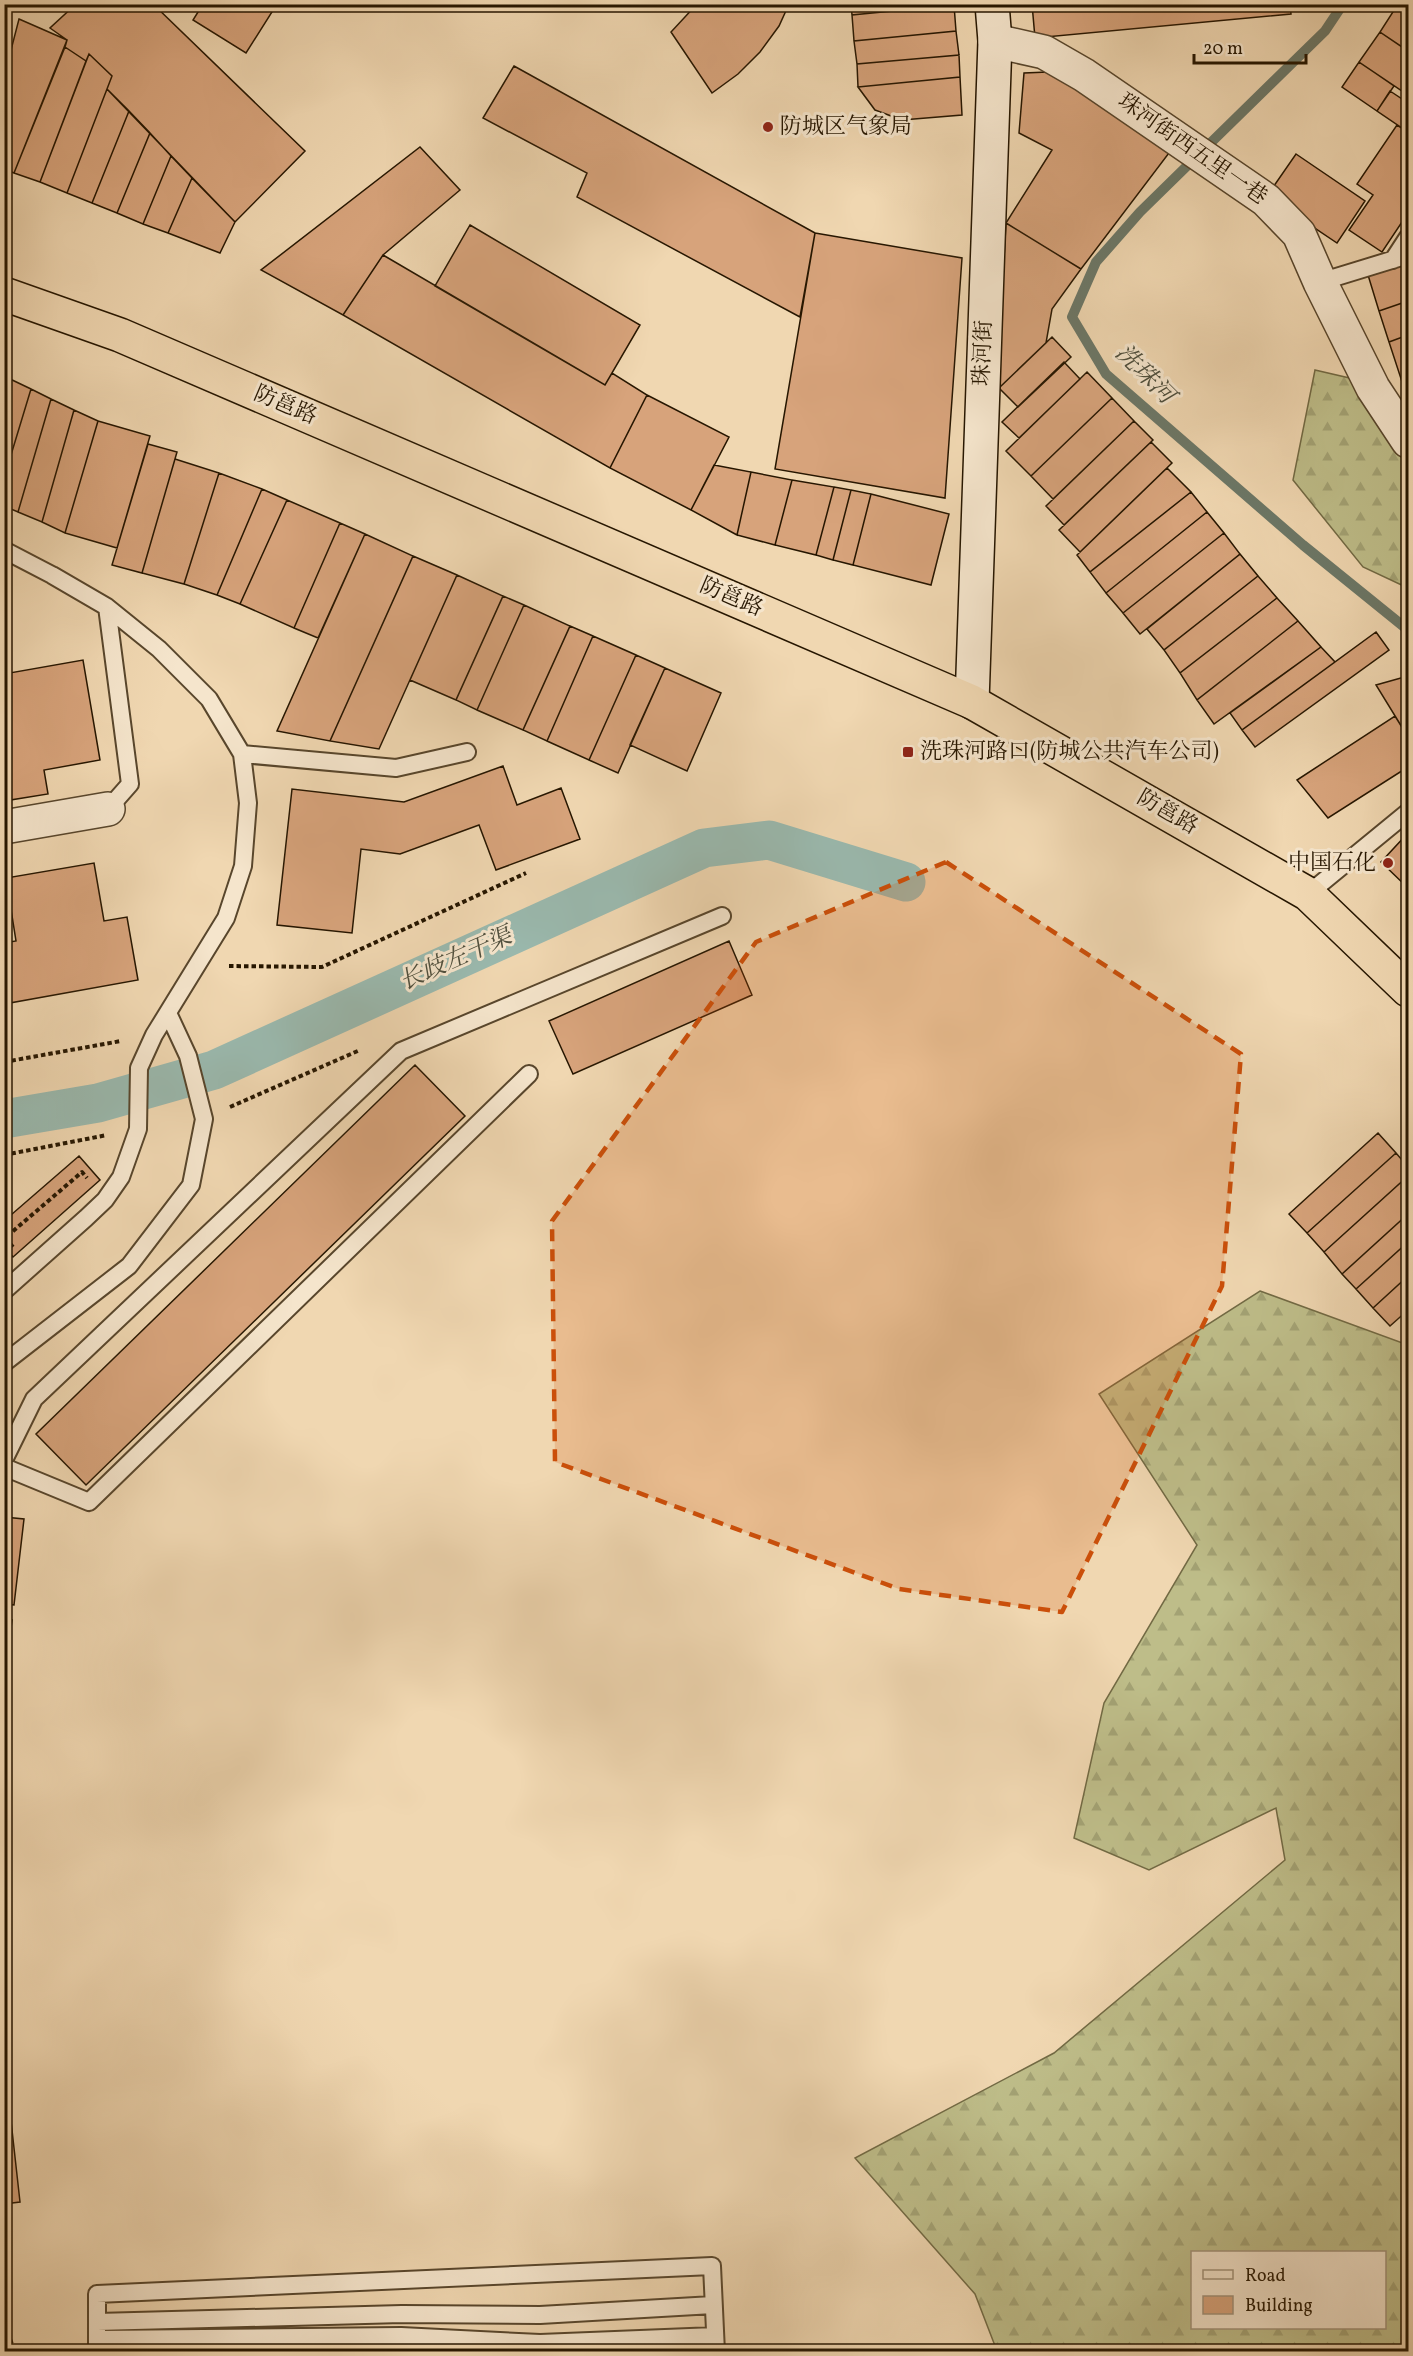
<svg xmlns="http://www.w3.org/2000/svg" width="1413" height="2356" viewBox="0 0 1413 2356" font-family="Vollkorn,'Noto Serif SC',serif">
<style>
.forest{fill:url(#forest-firs);stroke:#726a44;stroke-width:1.5;fill-rule:evenodd}
.lines{fill:none;stroke-linecap:round;stroke-linejoin:round}
.stream{stroke:#6c7868;stroke-width:10}
.canal{stroke:#9ab9ae;stroke-width:39}
.building{fill:#d7a37b;stroke:#261600;stroke-width:1.5}
.lane-casing{stroke:#58462c;stroke-width:20}
.street-casing{stroke:#58462c;stroke-width:36}
.secondary-casing{stroke:#261600;stroke-width:36}
.highway-casing{stroke:#261600;stroke-width:36}
.path{stroke:#261600;stroke-width:4;stroke-dasharray:4.5 3;stroke-linecap:butt}
.lane{stroke:#f5e5cc;stroke-width:16}
.street{stroke:#f5e5cc;stroke-width:33}
.secondary{stroke:#f5e5cc;stroke-width:33}
.highway{stroke:#f0d7b1;stroke-width:33}
.marked{fill:#cb4f0a;fill-opacity:0.2;stroke:#cb4f0a;stroke-width:4.5;stroke-dasharray:12 8;stroke-linejoin:round}
.poi-dot{fill:#8f2418;stroke:#f5e5cc;stroke-width:2}
.labels{text-anchor:middle;dominant-baseline:central;stroke-width:6;stroke-linejoin:round;paint-order:stroke}
.poi-label{font-size:22px;fill:#261600;stroke:#f5e5cc;text-anchor:start}
.street-label{font-size:22px;fill:#261600;stroke:#f5e5cc}
.water-label{font-size:24px;font-style:italic;fill:#4f4f3d;stroke:#f5e5cc}
</style>
<defs>
<pattern id="forest-firs" width="22" height="20" patternUnits="userSpaceOnUse" patternTransform="scale(1.5)"><rect width="22" height="20" fill="#bebd89"/><path d="M5 1l3.5 6h-7zM16 11l3.5 6h-7z" fill="#a3a274"/></pattern>
</defs>
<rect width="100%" height="100%" fill="#f0d7b1"/>
<filter id="stains"><feTurbulence type="fractalNoise" baseFrequency=".00333" numOctaves="4"/><feColorMatrix values="0 0 0 0 .2 0 0 0 0 .09 0 0 0 0 .02 0 0 0 .5 -.17"/></filter>
<radialGradient id="worn" r=".72"><stop offset=".6" stop-color="#630" stop-opacity="0"/><stop offset="1" stop-color="#630" stop-opacity=".3"/></radialGradient>
<path class="forest" d="M1315 370 1358 380 1408 453V588L1363 567 1293 480Z
M1260 1291 1408 1345V2351H997L975 2294 855 2158 1054 2053 1285 1860 1276 1808 1149 1870 1074 1838 1104 1703 1197 1545 1099 1394ZM1192 2252H1384V2328H1192Z"/>
<g class="lines">
<path class="stream" d="M1343 4 1325 31 1140 212 1096 262 1072 317 1106 374 1303 545 1408 630"/>
<path class="canal" d="M4 1119 98 1103 214 1070 704 848 769 840 906 882"/>
</g>
<path class="building" d="M76 4H153L305 151 235 222 107 89 112 76 89 54 86 61 65 47 67 40 50 28Z
M203 4H277L246 53 193 20Z
M697 4H789L779 26 760 52 738 74 712 93 671 32Z
M851 4H954V5L852 15Z
M1032 4H1290L1291 14 1035 38Z
M1398 4H1408V51L1380 32Z
M954 5 956 31 854 41 852 15Z
M19 19 67 40 14 173 4 169V77Z
M956 31 959 55 857 64 854 41Z
M1380 32 1408 51V95L1359 62Z
M65 47 86 61 40 182 14 173Z
M4 53 10 54 4 77Z
M89 54 112 76 67 193 40 182Z
M959 55 960 77 858 87 857 64Z
M1359 62 1394 86 1377 111 1342 87Z
M514 66 815 233 800 317 577 197 587 173 483 118Z
M1048 72 1172 149 1081 269 1006 223 1052 150 1019 133 1024 73Z
M960 77 962 115 902 120 875 110 858 87Z
M107 89 129 111 92 203 67 193Z
M1390 91 1408 103V132L1377 111Z
M129 111 150 133 117 213 92 203Z
M1397 125 1408 132V213L1382 252 1349 230 1373 195 1357 184Z
M150 133 171 156 143 224 117 213Z
M420 147 460 190 383 255 343 315 261 270Z
M1296 154 1365 201 1337 243 1267 196Z
M171 156 192 178 168 233 143 224Z
M192 178 235 222 220 253 168 233Z
M1006 223 1081 269 1052 309 1046 343 999 388 997 382Z
M470 225 640 325 605 385 435 286Z
M815 233 962 258 945 498 775 469Z
M383 255 605 385 612 373 647 395 610 468 343 315Z
M1408 262V301L1379 311 1368 275Z
M1408 301V335L1389 342 1379 311Z
M1408 335V393L1406 394 1389 342Z
M1052 337 1071 357 1018 407 999 388Z
M1064 362 1080 379 1019 438 1002 422Z
M1087 372 1112 398 1031 476 1006 451Z
M8 378 31 389 4 478V388Z
M31 389 51 399 18 512 4 506V478Z
M647 395 729 437 691 510 610 468Z
M1112 398 1134 421 1053 499 1031 476Z
M51 399 74 410 42 522 18 512Z
M74 410 98 421 65 533 42 522Z
M98 421 150 436 117 548 65 533Z
M1134 421 1153 440 1064 525 1046 506Z
M1151 442 1172 463 1080 552 1059 530Z
M148 444 177 452 142 573 112 565Z
M175 459 219 473 184 584 142 573Z
M714 465 751 472 737 535 691 510Z
M1167 468 1191 492 1090 572 1077 555Z
M751 472 792 480 775 545 737 535Z
M219 473 262 489 217 595 184 584Z
M792 480 834 487 816 555 775 545Z
M834 487 851 490 833 560 816 555Z
M262 489 287 500 240 604 217 595Z
M851 490 871 494 853 565 833 560Z
M1191 492 1207 512 1106 593 1090 572Z
M871 494 949 514 931 585 853 565Z
M287 500 340 523 294 628 240 604Z
M1207 512 1224 533 1123 613 1106 593Z
M340 523 365 534 318 638 294 628Z
M1224 533 1240 554 1140 634 1123 613Z
M365 534 413 556 330 741 277 731Z
M1240 554 1258 576 1164 650 1147 629Z
M413 556 457 575 379 749 330 741Z
M457 575 503 596 456 700 410 680Z
M1258 576 1277 598 1180 673 1164 650Z
M503 596 524 605 477 710 456 700Z
M1277 598 1298 621 1197 700 1180 673Z
M524 605 570 626 523 730 477 710Z
M1298 621 1321 647 1214 724 1197 700Z
M570 626 593 636 547 741 523 730Z
M1376 632 1389 650 1255 747 1242 730Z
M593 636 636 655 589 760 547 741Z
M4 641 10 673 83 660 100 760 44 770 48 794 4 801Z
M1321 647 1335 662 1242 730 1230 713Z
M636 655 665 668 618 773 589 760Z
M665 668 721 693 687 771 630 745Z
M1408 676V737L1376 685Z
M1395 716 1408 737V767L1328 818 1297 780Z
M503 766 517 805 561 788 580 839 496 870 479 825 400 854 361 849 352 933 277 925 292 789 404 802Z
M1408 833V888L1381 862Z
M94 863 104 921 127 917 138 980 4 1004V943L16 941 6 878Z
M729 941 752 995 573 1074 549 1021Z
M415 1065 465 1116 86 1485 36 1434Z
M1378 1133 1396 1153 1307 1233 1289 1214Z
M1396 1153 1408 1167V1176L1324 1252 1307 1233Z
M79 1156 100 1180 13 1257 4 1247V1221Z
M1408 1176V1214L1342 1274 1324 1252Z
M1408 1214V1242L1356 1289 1342 1274Z
M1408 1242V1276L1373 1308 1356 1289Z
M1408 1276V1310L1390 1326 1373 1308Z
M4 1517 24 1519 14 1605 4 1604Z
M4 1619 12 1620 4 1683Z
M4 2094H8L20 2202 4 2204Z"/>
<g class="lines">
<defs>
<path id="lane" d="M1393 260 1408 237
M1320 282 1408 255
M4 550 52 575 107 607 159 649 209 699 242 754 248 803 243 866 226 918 154 1035 139 1068 138 1129 121 1177 105 1200 86 1218 4 1291
M107 607 130 784 108 809
M242 754 396 768 467 752
M1308 894 1408 812
M4 1363 129 1266 191 1185 204 1119 188 1056 168 1013
M4 1460 34 1399 401 1051 722 916
M4 1467 89 1502 529 1074
M97 2322 402 2314 540 2315 713 2305
M97 2339 401 2336 540 2343 715 2336
M97 2352V2294L712 2266 716 2352"/>
<path id="street" d="M995 41 1044 52 1084 75 1266 200 1299 234 1320 282 1373 388 1408 441
M4 827 108 809"/>
<path id="secondary" d="M972 702 995 41 992 4"/>
<path id="highway" d="M4 294 120 335 972 702 1308 894 1408 990"/>
</defs>
<use href="#lane" class="lane-casing"/>
<use href="#street" class="street-casing"/>
<use href="#secondary" class="secondary-casing"/>
<use href="#highway" class="highway-casing"/>
<path class="path" d="M229 966 322 967 526 873
M4 1062 121 1041
M230 1107 360 1050
M4 1155 107 1135
M13 1247 5 1238 82 1172 87 1178
M4 2335 10 2339 15 2352"/>
<use href="#lane" class="lane"/>
<use href="#street" class="street"/>
<use href="#secondary" class="secondary"/>
<use href="#highway" class="highway"/>
</g>
<path class="marked" d="M946 862 1241 1054 1222 1286 1062 1612 899 1589 555 1462 552 1221 756 942Z"/>
<g class="poi-dot">
<circle cx="768" cy="127" r="6"/>
<rect x="902" y="746" width="12" height="12" rx="3"/>
<circle cx="1388" cy="863" r="6"/>
</g>
<g class="labels">
<g class="poi-label">
<text x="780" y="127">防城区气象局</text>
<text x="920" y="752">洗珠河路口(防城公共汽车公司)</text>
<text x="1376" y="863" text-anchor="end">中国石化</text>
</g>
<g class="street-label">
<text transform="translate(1192 150) rotate(35)">珠河街西五里一巷</text>
<text transform="translate(984 353) rotate(-88)">珠河街</text>
<text transform="translate(285 406) rotate(23)">防邕路</text>
<text transform="translate(731 598) rotate(23)">防邕路</text>
<text transform="translate(1167 813) rotate(30)">防邕路</text>
</g>
<g class="water-label">
<text transform="translate(1144 375) rotate(45)">洗珠河</text>
<text transform="translate(456 960) rotate(-24)">长歧左干渠</text>
</g>
</g>
<rect width="1413" height="2356" fill="none" stroke="#f0d7b1" stroke-width="24"/>
<rect x="6" y="6" width="1401" height="2344" fill="none" stroke="#261600" stroke-width="3"/>
<rect x="12" y="12" width="1389" height="2332" fill="none" stroke="#261600" stroke-width="1.5"/>
<rect x="1191" y="2251" width="195" height="78" fill="#f5e5cc" stroke="#a2927a" stroke-width="1.5"/>
<rect x="1203" y="2270" width="30" height="9" fill="#f5e5cc" stroke="#a2927a" stroke-width="1.5"/>
<text x="1245" y="2281" font-size="18" fill="#261600">Road</text>
<rect x="1203" y="2296" width="30" height="18" fill="#d7a37b" stroke="#a2927a" stroke-width="1.5"/>
<text x="1245" y="2311" font-size="18" fill="#261600">Building</text>
<path d="M1194 54v9h112v-9" fill="none" stroke="#261600" stroke-width="3"/>
<text x="1203" y="54" font-size="18" fill="#261600" stroke="#f5e5cc" stroke-width="4.5" paint-order="stroke">20 m</text>
<rect width="100%" height="100%" filter="url(#stains)"/>
<rect width="100%" height="100%" fill="url(#worn)"/>
</svg>
